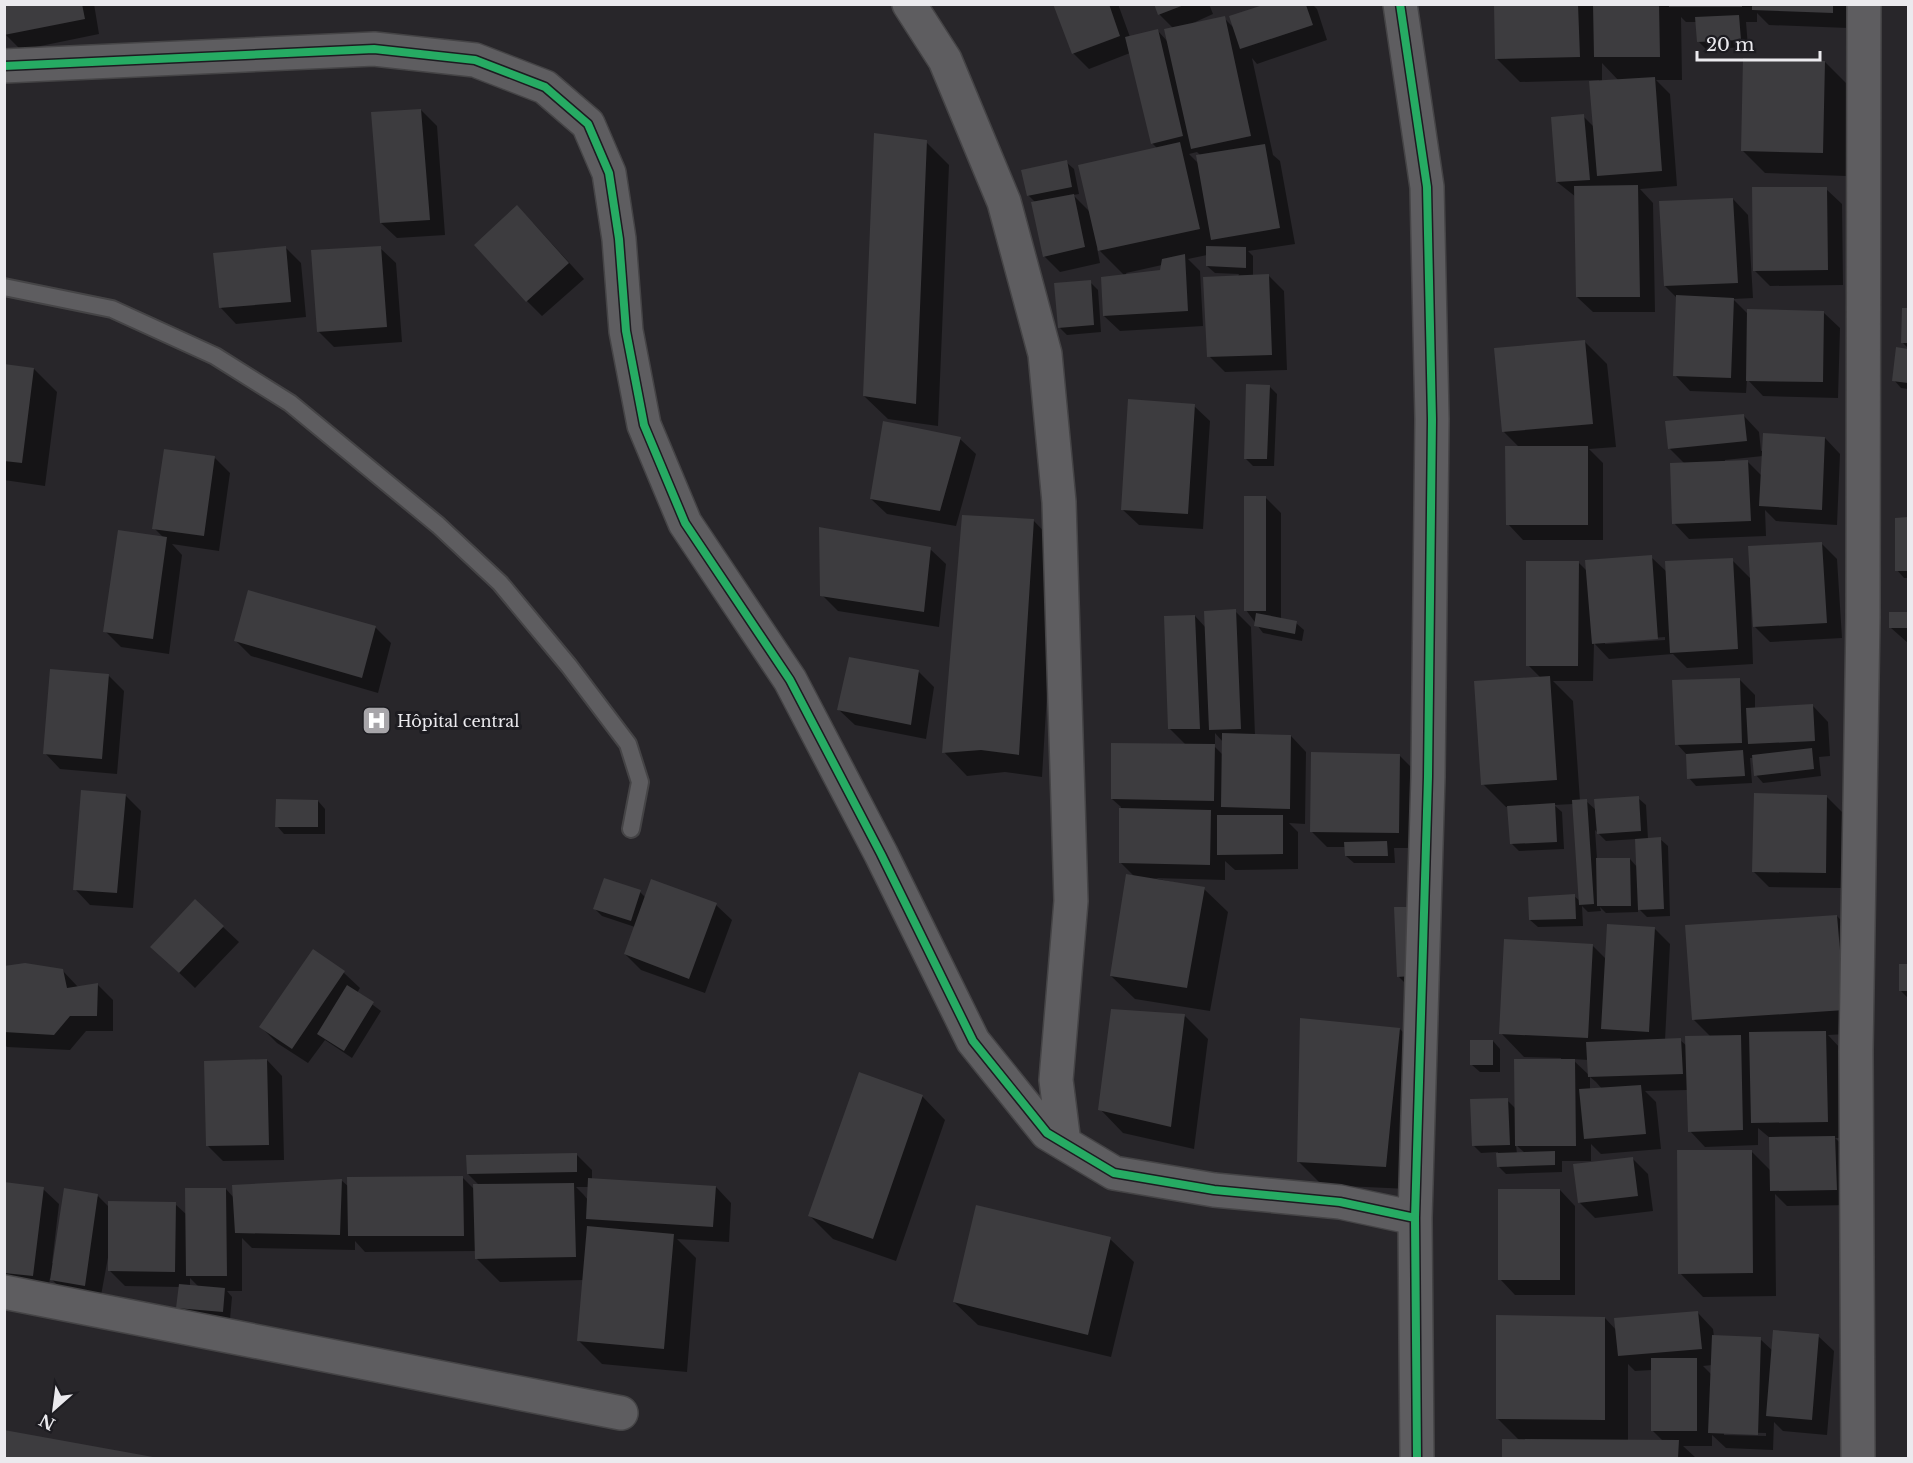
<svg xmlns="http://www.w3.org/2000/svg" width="1913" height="1463" viewBox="0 0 1913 1463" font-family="'Libre Baskerville',serif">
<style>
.shadow{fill:#0007;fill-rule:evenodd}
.building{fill:#3d3c3f}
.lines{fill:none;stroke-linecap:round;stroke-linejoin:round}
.service-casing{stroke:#454446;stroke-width:20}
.minor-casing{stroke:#454446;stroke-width:36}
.service{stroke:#5e5d60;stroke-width:16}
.minor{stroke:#5e5d60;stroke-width:33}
.cycleway-casing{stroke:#1d1c21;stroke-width:11}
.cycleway{stroke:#26ab63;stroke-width:8}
.labels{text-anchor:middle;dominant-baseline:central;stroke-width:6;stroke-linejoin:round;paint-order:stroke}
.poi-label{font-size:16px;fill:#ebeaee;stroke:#1d1c21;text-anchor:start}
</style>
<rect width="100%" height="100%" fill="#28262a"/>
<path class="shadow" d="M4 4H94L99 34 21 50 6 35Z
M1055 4H1118L1130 37 1158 31 1168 42 1174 29 1160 15 1155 4H1209L1213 14 1193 23 1224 18 1234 28 1231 17 1268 4H1312L1317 9 1327 40 1257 64 1252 58 1273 155 1280 161 1295 244 1248 251 1253 256V276L1268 275 1284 291 1287 370 1225 372 1209 356 1239 274 1215 273 1207 266V255L1188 259 1200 271 1203 326 1120 331 1104 316 1125 276 1097 248 1100 263 1060 272 1044 256 1036 203 1028 195 1066 162 1074 169 1079 194 1073 195 1091 213 1157 148 1152 143 1130 53 1089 69 1073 53ZM1197 152 1201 156 1199 164 1189 154ZM1162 265 1161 271 1127 276 1126 273Z
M1495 4H1849L1848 28 1769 25 1757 13V22H1746L1748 47 1706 49 1699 42 1697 22H1686L1681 17 1682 80H1656L1670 94 1677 186 1640 189 1653 203 1655 312H1593L1577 297 1576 197 1557 182 1583 116 1594 127 1599 80 1520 82 1497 59ZM1602 63 1619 81 1602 82Z
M1825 62 1848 85 1846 176 1765 173 1742 150Z
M421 110 437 126 445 235 397 238 381 223Z
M926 142 949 165 938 426 888 419 864 396Z
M1826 189 1842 204 1843 285 1770 286 1754 270Z
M1733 199 1748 215 1753 298 1733 299 1748 314 1824 313 1840 328 1838 398 1763 396 1747 379 1746 393 1690 391 1675 375 1677 298 1665 286Z
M533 223 584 279 542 316 527 301Z
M285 247 301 263 306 317 236 324 221 308Z
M380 248 396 263 402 342 334 347 318 331Z
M1090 282 1098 290 1101 332 1067 335 1060 328Z
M1903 309H1908V348L1902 342Z
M1584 341 1607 364 1616 447 1589 449 1603 463V540H1523L1508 524 1519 447 1504 432Z
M1897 349 1908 350V389L1901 388 1894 380Z
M4 365 34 369 57 392 45 486 4 480Z
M1270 387 1277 394 1274 466H1253L1245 458Z
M1194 406 1210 421 1203 529 1139 525 1123 510Z
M1744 416 1759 432 1761 451 1825 438 1840 454 1837 525 1776 521 1765 510 1766 536 1689 539 1674 523 1685 464 1669 448ZM1763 456 1762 476 1748 462 1725 463V460Z
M960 439 976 454 956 526 887 514 871 499Z
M215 458 230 473 219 551 172 544 182 555 169 654 121 647 105 631 164 538 154 528Z
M1265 497 1281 513V620L1296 623 1304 630 1302 641 1263 633 1246 610Z
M1896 519H1908V578H1904L1897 570Z
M1033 520 1056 544 1042 777 1005 772 967 776 944 752Z
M1821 543 1837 559 1842 638 1770 642 1754 626Z
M930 549 946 564 939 627 838 611 822 595Z
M1651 557 1667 572 1732 560 1750 578 1753 664 1687 668 1673 654 1609 659 1594 643 1593 681H1553L1573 701 1580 801H1586L1597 811 1638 798 1646 805 1648 839H1660L1668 846 1670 916 1647 917 1638 908V912L1606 913 1600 907 1601 911 1588 912 1582 906 1583 926 1538 927 1530 920 1574 896 1580 901 1573 804 1554 805 1562 812 1564 849 1519 851 1512 844 1509 807H1506L1483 784 1541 678 1528 665 1578 562 1588 572ZM1665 637V640L1605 644V641ZM1595 830 1606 841 1636 839 1637 867 1630 859H1597Z
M249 592 376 628 391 643 378 693 251 656 236 641Z
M1235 611 1251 627 1255 736H1291L1306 752 1305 824 1289 823 1298 832V869L1235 870 1225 861V880L1154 878 1204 889 1228 912 1210 1011 1135 999 1111 976 1135 877 1120 862 1121 807 1112 799 1186 745 1170 729 1195 616 1206 628ZM1215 733 1223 742V755L1212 744H1215Z
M1891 614H1908V643L1891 628Z
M919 672 934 687 926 739 855 725 839 710Z
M108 675 124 691 117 774 60 769 45 753Z
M1739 679 1755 695V709L1813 706 1828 722 1830 756 1819 757 1821 776 1763 783 1756 775 1754 758H1750L1752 783 1696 786 1689 778 1687 755 1677 744Z
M1399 755 1415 771 1414 848H1394L1395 863H1354L1346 856V847H1327L1311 831Z
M125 795 141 811 133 908 90 905 75 889Z
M1826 796 1842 812 1841 888 1769 887 1753 871Z
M318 801 325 809V834H284L277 826Z
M640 892 646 898 716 905 732 920 705 993 641 970 625 954 635 927 602 916 595 909Z
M1410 908 1406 984 1398 976Z
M1837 916 1860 940 1867 1033 1828 1035 1841 1049 1843 1138H1835L1851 1153 1852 1205 1787 1206 1775 1194 1776 1296 1703 1297 1680 1273 1751 1151 1771 1171 1770 1138 1758 1128V1145L1705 1147 1690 1131 1688 1090 1645 1091 1656 1102 1661 1149 1601 1154 1591 1144V1161H1562V1172L1506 1174 1498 1166V1152L1481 1153 1473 1145 1507 1100 1516 1109 1561 1061V1058L1524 1057 1501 1033 1592 945 1606 959 1654 928 1670 944 1665 1040H1680L1687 1046 1711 1037 1694 1020ZM1572 1059 1589 1060 1590 1076ZM1590 1077 1596 1082 1602 1089 1590 1090ZM1516 1145 1525 1153 1517 1154Z
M223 927 239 942 195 988 168 962Z
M314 951 344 973 360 988 357 993 381 1011 352 1058 325 1040 308 1063 277 1043 261 1027Z
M1900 966H1908V998L1901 991Z
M4 968 62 970 78 987 98 985 113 1000V1031H86L70 1050 7 1047 4 1044Z
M1185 1016 1208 1039 1194 1149 1123 1133 1100 1109Z
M1400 1029 1423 1053 1409 1189 1322 1185 1298 1161Z
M1493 1041 1500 1049V1072H1480L1472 1065Z
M267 1060 282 1076 284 1160 223 1161 208 1146Z
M922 1096 945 1120 896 1261 833 1239 810 1216Z
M577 1155 592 1170V1180L716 1187 731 1203 729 1242 677 1239 696 1258 687 1372 602 1364 579 1341 584 1280 500 1282 476 1258V1251L365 1252 355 1241V1250L252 1248 242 1238V1291H227L232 1297 230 1319 186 1315 178 1307 180 1287 125 1286 109 1270V1252L100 1301 68 1295 50 1278 48 1291 4 1286V1184L43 1189 59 1204 52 1263H54L98 1196 110 1208 175 1204 187 1215 226 1189 234 1198 341 1180 349 1187 462 1177 475 1190 480 1186 468 1174ZM576 1187H589L588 1200 583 1194ZM190 1278 199 1287 190 1286Z
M1633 1159 1648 1174 1653 1211 1595 1218 1579 1202Z
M1560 1190 1575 1206V1295H1515L1500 1279Z
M1110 1239 1134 1262 1111 1357 978 1325 954 1302Z
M1698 1313 1713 1329 1714 1337 1760 1339 1773 1351 1818 1336 1834 1351 1827 1435 1783 1431 1774 1422 1773 1450 1726 1448 1712 1435V1446H1683L1696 1458H1503L1504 1441H1520L1497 1418 1605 1318 1617 1331ZM1628 1364 1635 1371 1652 1370V1430L1663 1441H1628ZM1712 1365V1375L1703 1366ZM1724 1432 1766 1433V1436L1724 1435Z
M4 1432 151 1458H4Z"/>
<path class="building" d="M4 4H82L85 19 4 35Z
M1053 4H1109L1120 36 1072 54Z
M1154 4H1184V5L1158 15Z
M1494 4H1578L1580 57 1495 59Z
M1593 4H1659L1660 57H1594Z
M1669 4H1742V7H1669Z
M1263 5H1306L1313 25 1240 49 1229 16Z
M1752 5H1833V13L1752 10Z
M1739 15 1741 40 1697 42 1695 17Z
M1225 16 1251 136 1191 149 1164 29Z
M1158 29 1183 136 1151 144 1125 37Z
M1743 58 1825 61 1823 153 1741 151Z
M1655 77 1662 171 1597 176 1589 81Z
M421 109 430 220 380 223 371 112Z
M1584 114 1590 180 1556 182 1551 117Z
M874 133 927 140 916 404 863 396Z
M1180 142 1200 229 1098 251 1078 165Z
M1265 144 1280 228 1211 240 1196 155Z
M1067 160 1072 187 1027 196 1021 170Z
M1638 185 1640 297H1576L1574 186Z
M1752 187H1827L1828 270 1753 271Z
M1074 194 1085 247 1043 257 1031 202Z
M1733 198 1738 283 1664 286 1659 201Z
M517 205 569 263 526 302 474 245Z
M286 246 291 302 219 308 213 253Z
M381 246 387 327 317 332 311 250Z
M1206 246 1246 247V268L1206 266Z
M1185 254 1188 311 1103 316 1101 277 1160 270 1162 259Z
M1269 274 1272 355 1207 357 1203 277Z
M1091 280 1094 325 1058 328 1054 283Z
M1676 295 1734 298 1731 378 1673 376Z
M1902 308H1908V343H1901Z
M1747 309 1824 311 1823 382 1746 381Z
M1585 340 1593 424 1502 432 1494 348Z
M1896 347 1908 349V383L1892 381Z
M4 364 34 368 22 463 4 461Z
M1246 384 1270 385 1267 459H1244Z
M1128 399 1195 404 1188 514 1121 510Z
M1744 414 1747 441 1668 449 1665 421Z
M883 421 961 437 940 511 870 499Z
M1763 433 1825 437 1822 510 1759 506Z
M1505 446H1588V525H1506Z
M164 449 215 456 204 536 152 529Z
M1748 460 1751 521 1672 524 1670 463Z
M1244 496H1266V611H1244Z
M962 515 1034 519 1019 755 981 750 942 753Z
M1908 517V571H1895V518Z
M819 527 931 547 924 612 820 596Z
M118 530 167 537 153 639 103 632Z
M1822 542 1827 623 1753 627 1748 546Z
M1652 555 1658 639 1592 644 1585 560Z
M1733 558 1738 649 1670 653 1665 561Z
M1526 561H1579L1578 666H1526Z
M248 590 376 626 362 678 234 641Z
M1236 609 1241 729 1209 730 1204 611Z
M1889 612H1908V628H1889Z
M1256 613 1297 621 1295 634 1254 626Z
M1195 615 1200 729H1168L1164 616Z
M849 657 919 670 911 725 837 710Z
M50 669 109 674 102 759 43 754Z
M1550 676 1557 780 1481 785 1474 681Z
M1740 678 1742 743 1675 745 1672 680Z
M1813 704 1815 741 1748 744 1746 708Z
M1222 733 1291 735 1290 809 1221 807Z
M1111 743 1215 744 1214 801 1111 799Z
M1812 748 1814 769 1754 776 1752 755Z
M1743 750 1745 776 1687 779 1686 754Z
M1311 752 1400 754 1399 833 1310 832Z
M81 790 126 794 117 893 73 890Z
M1754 793 1827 795 1826 873 1752 872Z
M1639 796 1641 831 1597 834 1594 799Z
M276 799 318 800V827H275Z
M1587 799 1594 904 1579 905 1572 800Z
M1555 803 1557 842 1510 844 1507 806Z
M1119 808 1211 810 1210 865 1119 863Z
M1217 815H1283V854L1217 855Z
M1661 837 1664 909 1638 910 1635 839Z
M1387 841 1388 856H1345L1344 842Z
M1596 858H1630L1631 906H1597Z
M1126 874 1205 887 1187 988 1110 976Z
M604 878 641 890 631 921 593 909Z
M651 879 717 903 689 979 624 954Z
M1575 894 1576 919 1529 920 1528 897Z
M195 899 224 926 179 973 150 947Z
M1394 907H1411L1413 976 1397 977Z
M1837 915 1845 1010 1692 1020 1685 925Z
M1607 924 1655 927 1649 1032 1601 1029Z
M1504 939 1593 944 1588 1038 1499 1034Z
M313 949 345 971 292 1049 259 1027Z
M25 963 63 969 67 988 98 983 97 1016H70L54 1035 4 1032V966Z
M1899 964H1908V991H1899Z
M347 985 374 1002 344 1051 317 1034Z
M1111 1009 1185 1014 1171 1127 1098 1110Z
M1300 1018 1400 1028 1386 1167 1297 1162Z
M1826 1031 1828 1122 1751 1123 1749 1032Z
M1741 1035 1743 1130 1688 1132 1685 1036Z
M1681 1038 1683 1074 1588 1077 1586 1042Z
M1470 1040H1493V1065H1470Z
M267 1059 269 1145 206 1146 204 1061Z
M1514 1059H1575L1576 1146H1515Z
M859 1072 923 1095 873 1239 808 1216Z
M1641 1085 1646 1134 1584 1139 1579 1089Z
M1508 1098 1510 1145 1472 1146 1470 1099Z
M1835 1136 1837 1190 1770 1191 1769 1137Z
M1677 1150H1752L1753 1273 1678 1274Z
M1555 1151V1165L1497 1167 1496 1153Z
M577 1153V1172L467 1174 466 1155Z
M1633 1157 1638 1196 1578 1203 1573 1164Z
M463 1176 464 1236H348L347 1177Z
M588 1178 716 1186 713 1227 586 1219Z
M342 1179 340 1235 235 1233 232 1185Z
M4 1182 44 1187 33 1276 4 1273Z
M574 1183 576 1257 475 1259 473 1184Z
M64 1188 98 1194 85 1286 50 1280Z
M185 1188H226L227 1276H186Z
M1498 1189H1560V1280H1498Z
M108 1201 176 1202 175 1272 108 1271Z
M976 1205 1111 1237 1088 1335 953 1302Z
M587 1226 674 1234 664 1349 577 1341Z
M179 1284 225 1288 223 1312 176 1308Z
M1698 1311 1702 1349 1618 1356 1614 1318Z
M1496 1315 1605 1317V1420L1496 1419Z
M1773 1330 1819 1334 1812 1420 1766 1416Z
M1712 1335 1761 1337 1758 1435 1708 1433Z
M1651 1358H1697V1431H1651Z
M4 1430 153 1457V1458H4Z
M1502 1439 1679 1440 1678 1458H1502Z"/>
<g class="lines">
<defs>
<path id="service" d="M4 287 112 309 215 356 290 403 438 525 500 583 569 666 628 744 640 782 631 829"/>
<path id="minor" d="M909 4 945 60 1004 202 1045 354 1059 502 1071 901 1056 1080 1064 1143
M1400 4 1427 187 1432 419 1428 777 1415 1218 1417 1458
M4 66 374 49 475 60 545 87 588 124 609 173 619 239 626 331 644 425 685 523 790 680 881 854 973 1041 1047 1133 1114 1173 1214 1190 1340 1202 1415 1218
M4 1292 621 1413
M1858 1458 1856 1051 1863 617 1864 4"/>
</defs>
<use href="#service" class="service-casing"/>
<use href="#minor" class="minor-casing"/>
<use href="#service" class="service"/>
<use href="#minor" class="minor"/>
<defs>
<path id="cycleway" d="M1400 4 1427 187 1432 419 1428 777 1415 1218 1417 1458
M4 66 374 49 475 60 545 87 588 124 609 173 619 239 626 331 644 425 685 523 790 680 881 854 973 1041 1047 1133 1114 1173 1214 1190 1340 1202 1415 1218"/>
</defs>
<use href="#cycleway" class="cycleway-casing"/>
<use href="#cycleway" class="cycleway"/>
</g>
<defs>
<symbol id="hospital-square" viewBox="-11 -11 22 22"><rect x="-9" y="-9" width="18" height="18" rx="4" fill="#a7a5a9" stroke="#1d1c21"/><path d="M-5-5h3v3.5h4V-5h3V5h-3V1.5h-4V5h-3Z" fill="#fff"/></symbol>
</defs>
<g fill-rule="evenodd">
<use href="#hospital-square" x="360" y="704" width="33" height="33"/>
</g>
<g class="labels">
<g class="poi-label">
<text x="397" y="721">Hôpital central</text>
</g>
</g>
<rect width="1913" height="1463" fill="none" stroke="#ebeaee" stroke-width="12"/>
<g transform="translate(54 1409) rotate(208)" stroke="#1d1c21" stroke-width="4.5" paint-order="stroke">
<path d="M0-4.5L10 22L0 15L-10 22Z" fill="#ebeaee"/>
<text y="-9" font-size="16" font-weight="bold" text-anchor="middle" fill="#ebeaee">N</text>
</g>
<path d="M1697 51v9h123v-9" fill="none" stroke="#ebeaee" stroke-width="3"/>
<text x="1706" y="51" font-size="18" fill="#ebeaee" stroke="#1d1c21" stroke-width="4.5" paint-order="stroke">20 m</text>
</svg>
